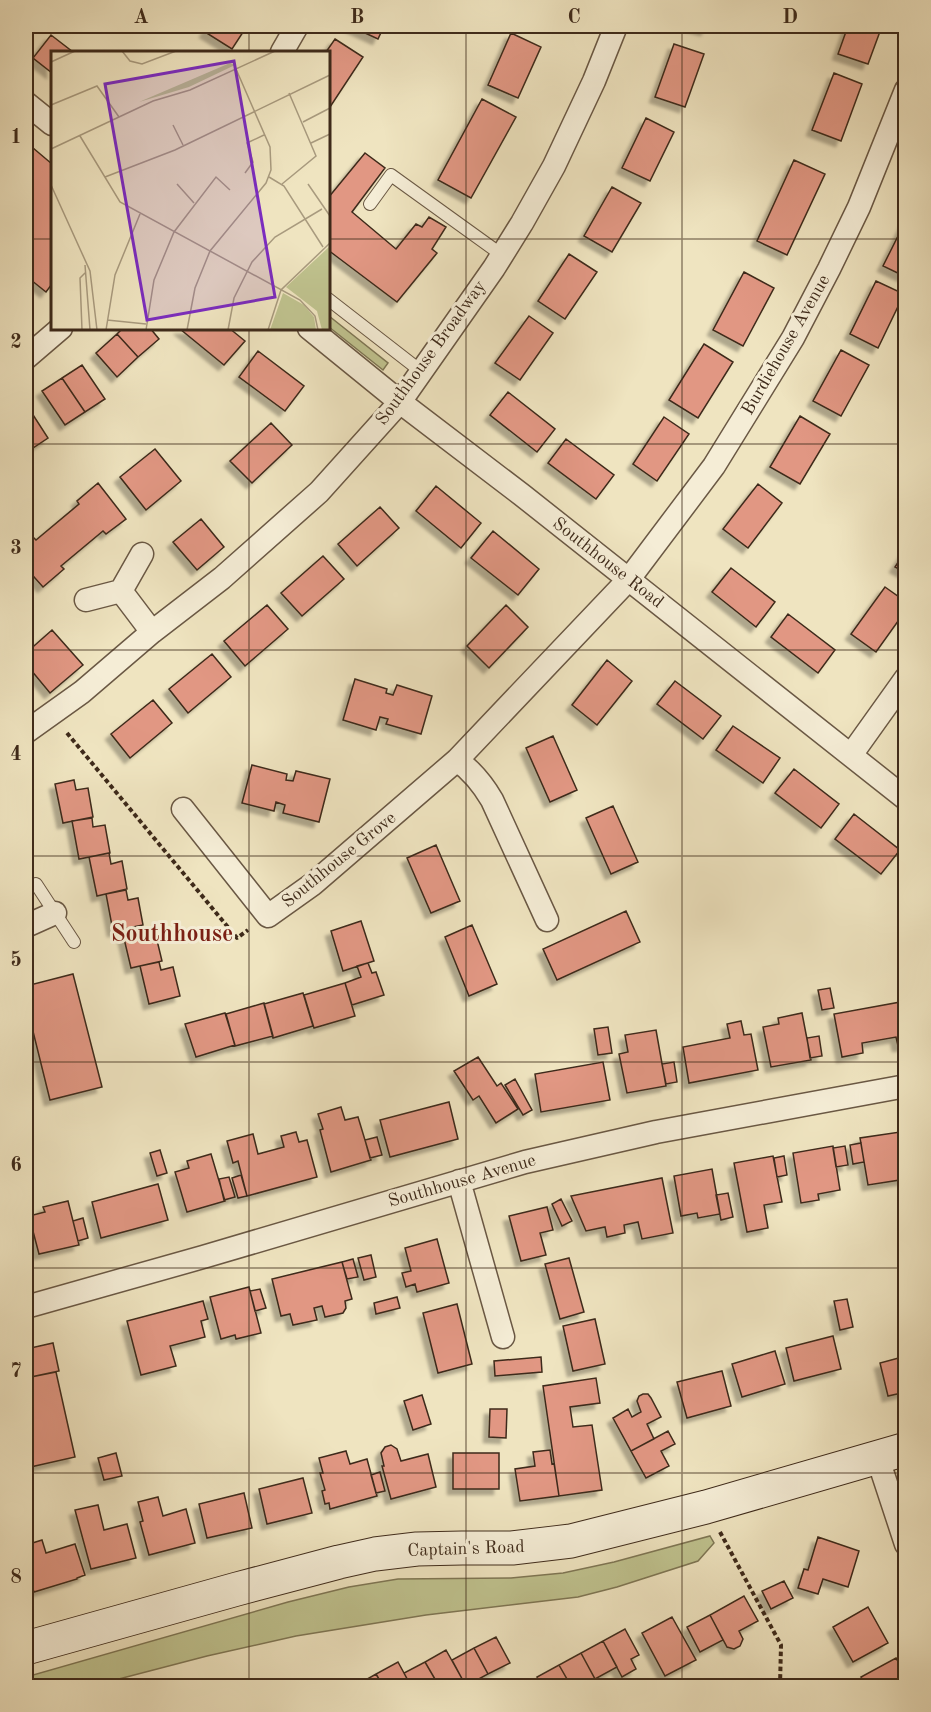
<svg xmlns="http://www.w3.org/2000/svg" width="931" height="1712" viewBox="0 0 931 1712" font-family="'Old Standard TT',serif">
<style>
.green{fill:#bfc28e;stroke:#7e7654;stroke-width:1.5}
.building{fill:#e19783;stroke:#3e2a1a;stroke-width:1.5;filter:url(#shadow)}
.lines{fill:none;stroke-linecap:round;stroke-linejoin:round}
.service-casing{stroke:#6a5844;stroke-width:14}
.minor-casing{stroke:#6a5844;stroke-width:25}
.secondary-casing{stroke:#3e2a1a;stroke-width:35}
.path{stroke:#3e2a1a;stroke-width:4;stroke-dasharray:4.5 3;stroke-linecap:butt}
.service{stroke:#f5edd6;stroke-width:12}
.minor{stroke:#f5edd6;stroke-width:22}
.secondary{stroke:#f5edd6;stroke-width:33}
.grid{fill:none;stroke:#3e2a1a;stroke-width:1.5;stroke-opacity:0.55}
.labels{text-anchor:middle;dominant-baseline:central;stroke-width:6;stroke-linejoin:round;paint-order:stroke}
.street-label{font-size:18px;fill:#3e2a1a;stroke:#f5edd6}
.district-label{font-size:24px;font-weight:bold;fill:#7a1f14;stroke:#f5edd6}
.inset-road{fill:none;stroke:#a89a7e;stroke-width:1.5}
.view{fill:#7b2cbf;fill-opacity:0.15;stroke:#7b2cbf;stroke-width:3}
.inset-edge{fill:none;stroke:#3e2a1a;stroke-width:3}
.neatline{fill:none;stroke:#3e2a1a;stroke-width:2}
.grid-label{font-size:20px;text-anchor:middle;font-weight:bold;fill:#3e2a1a}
</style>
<defs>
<filter id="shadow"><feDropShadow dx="-5.5" dy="5.5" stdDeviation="1.5" flood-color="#0004"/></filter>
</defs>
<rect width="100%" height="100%" fill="#efe4c0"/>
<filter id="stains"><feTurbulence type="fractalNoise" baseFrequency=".00333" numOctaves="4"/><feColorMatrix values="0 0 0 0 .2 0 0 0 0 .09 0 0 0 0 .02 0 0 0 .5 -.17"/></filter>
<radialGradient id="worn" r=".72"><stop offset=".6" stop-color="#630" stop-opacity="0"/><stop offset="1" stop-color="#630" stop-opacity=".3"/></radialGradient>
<path class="green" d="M329 316 388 363 383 370 329 327Z
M710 1536 714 1543 698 1561 617 1587 578 1597 426 1615 296 1636 207 1656 92 1686H26V1677L288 1602 349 1587 398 1579 511 1578 563 1573 614 1562Z"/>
<path class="building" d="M209 26H247L232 49 205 32Z
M350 26H384L378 39Z
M691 26H708L706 30Z
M848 26H882L868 64 838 54Z
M511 33 541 47 518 98 488 85Z
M51 35 73 52H52V73L33 58Z
M335 39 363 57 330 107 328 106V52H326Z
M674 44 704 54 685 107 655 97Z
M834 73 862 84 841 141 812 130Z
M482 99 516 117 471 198 438 180Z
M646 118 674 132 650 181 622 168Z
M26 142 52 164V284L46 292 26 276Z
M365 153 385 168 352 212 396 249 416 224 422 227 429 217 446 227 432 249 437 253 397 302 328 250V198Z
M794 160 825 174 787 255 757 241Z
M612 187 641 203 612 252 584 236Z
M906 220V277L883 266Z
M569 254 597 272 565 319 538 301Z
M744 272 774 288 743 346 713 330Z
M876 281 904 294 878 348 850 334Z
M529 316 553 333 520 380 495 363Z
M123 328H150L159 339 138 357 117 334Z
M229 328 245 341 224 365 180 329Z
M117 334 138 357 117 377 96 353Z
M704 344 733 362 698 418 669 400Z
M841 350 869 365 841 416 813 401Z
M258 351 304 386 285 411 239 377Z
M82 365 105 399 85 412 62 378Z
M62 378 85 412 65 425 42 391Z
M508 392 555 429 537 452 490 415Z
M26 404 48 438 27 452 26 450Z
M800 416 830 434 800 484 770 467Z
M664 417 689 434 657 481 633 464Z
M271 423 292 445 252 483 230 461Z
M566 439 614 475 596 499 548 463Z
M155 449 181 481 146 510 120 477Z
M98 483 126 519 106 534 103 531 61 566 64 569 43 587 26 568V544L33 537 36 540 79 504 77 501Z
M758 484 782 503 748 548 723 529Z
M436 486 481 523 461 548 416 511Z
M380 507 399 528 357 566 338 544Z
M201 519 224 547 197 570 173 542Z
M493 531 539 569 518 595 471 558Z
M906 550V573L895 567Z
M323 556 344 579 302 616 281 593Z
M731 568 775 602 756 627 712 592Z
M885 587 906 602V610L876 652 851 634Z
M267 605 288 629 245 666 224 641Z
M506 605 528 627 489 668 467 646Z
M788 614 835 650 818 673 771 637Z
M52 630 83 665 50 693 26 664V653Z
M212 654 231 677 188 713 169 689Z
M607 660 632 681 597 725 572 705Z
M355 679 387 689 386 693 393 695 397 685 432 696 421 734 386 724 388 719 380 717 376 730 343 720Z
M675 681 721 716 703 739 657 704Z
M153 700 172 723 130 758 111 734Z
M733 726 780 758 763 783 716 750Z
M553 736 577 790 550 802 526 748Z
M252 765 287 774 286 780 293 781 296 771 330 779 319 822 283 813 285 805 276 802 274 811 242 803Z
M794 769 839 804 821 828 775 793Z
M74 780 76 790 88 788 93 817 63 823 55 784Z
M613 806 638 862 611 874 586 818Z
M854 814 900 850 881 874 835 839Z
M92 818 93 827 105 825 110 853 79 859 72 821Z
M436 845 460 901 431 913 407 858Z
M109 853 111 864 122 861 127 889 97 896 89 857Z
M126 890 128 900 138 898 143 925 113 931 106 894Z
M626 911 640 942 557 980 543 949Z
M361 921 374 961 343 971 331 931Z
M472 925 497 984 469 996 445 937Z
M141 926 143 935 155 932 162 961 131 968 122 930Z
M159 962 161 970 173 967 180 996 149 1004 140 966Z
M368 963 372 973 376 972 384 995 352 1005 345 983 361 977 357 966Z
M73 974 102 1087 50 1100 26 1003V986Z
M345 983 355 1016 314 1028 304 995Z
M830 988 834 1008 822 1010 818 990Z
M303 993 313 1026 273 1038 264 1004Z
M906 1001V1045L898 1046 896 1037 862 1043 863 1053 842 1057 834 1014Z
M264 1003 273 1036 235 1046 226 1014Z
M225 1013 235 1045 196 1057 185 1024Z
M802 1013 811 1060 771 1067 763 1027 779 1024 778 1018Z
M741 1021 744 1035 751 1034 758 1070 689 1083 683 1047 730 1038 727 1024Z
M608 1027 612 1053 598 1055 594 1029Z
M656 1030 666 1086 627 1093 619 1054 628 1052 625 1035Z
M819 1036 822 1056 810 1058 807 1038Z
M478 1057 497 1086 501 1083 518 1109 496 1123 479 1096 473 1100 454 1071Z
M603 1062 610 1100 541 1112 535 1074Z
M674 1062 677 1082 666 1084 662 1064Z
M515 1079 532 1110 523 1115 505 1085Z
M449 1102 458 1139 390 1157 380 1120Z
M341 1107 345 1120 358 1117 371 1160 331 1172 320 1130 323 1129 318 1114Z
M296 1132 299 1142 307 1140 317 1177 247 1196 238 1161 233 1163 227 1141 253 1134 258 1154 284 1147 281 1136Z
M900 1132 906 1164V1179L868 1185 860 1138Z
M377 1137 382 1155 370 1158 365 1140Z
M861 1143 864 1162 853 1164 850 1145Z
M833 1146 840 1190 818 1194 819 1200 801 1203 793 1153Z
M845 1146 848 1165 836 1167 833 1148Z
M160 1150 167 1173 157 1176 150 1153Z
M211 1154 225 1201 187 1212 175 1172 189 1168 187 1161Z
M773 1156 782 1202 764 1205 768 1228 747 1232 734 1163Z
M784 1156 787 1175 777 1177 774 1158Z
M712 1169 720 1214 698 1218 697 1213 681 1216 674 1176Z
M241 1175 247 1196 238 1198 232 1178Z
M229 1177 235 1197 224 1200 219 1179Z
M662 1178 673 1233 642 1239 638 1222 624 1225 625 1233 607 1237 605 1227 586 1231 571 1196Z
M158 1184 168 1220 101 1238 92 1202Z
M728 1193 733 1217 721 1220 716 1195Z
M561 1199 572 1221 562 1226 552 1204Z
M68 1201 79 1245 39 1254 29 1216 45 1212 43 1207Z
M547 1207 553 1230 540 1233 546 1255 521 1261 509 1216Z
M83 1218 88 1238 78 1241 73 1221Z
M437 1239 449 1283 417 1292 415 1284 406 1287 402 1273 411 1271 405 1248Z
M371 1255 376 1277 364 1280 358 1258Z
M569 1258 584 1312 560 1319 545 1264Z
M353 1259 358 1277 347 1279 342 1262Z
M342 1262 352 1299 345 1301 346 1308 343 1313 325 1317 322 1306 314 1308 317 1320 293 1325 290 1314 281 1316 272 1279Z
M249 1287 261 1333 236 1339 235 1335 221 1339 210 1297Z
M260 1289 266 1308 255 1311 250 1291Z
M397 1297 400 1308 376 1314 374 1303Z
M847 1299 853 1327 840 1330 834 1301Z
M203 1301 208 1319 201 1321 205 1337 170 1346 176 1366 141 1375 127 1321Z
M457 1304 472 1364 438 1373 423 1313Z
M595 1319 605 1364 573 1371 563 1326Z
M833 1336 841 1369 794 1381 786 1348Z
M53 1343 59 1371 26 1378V1349Z
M775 1351 785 1384 742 1397 732 1364Z
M906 1356V1392L888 1396 880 1363Z
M541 1357 542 1372 495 1376 494 1361Z
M722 1371 731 1406 687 1418 677 1382Z
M56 1372 75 1457 26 1468V1378Z
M596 1378 600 1403 570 1407 573 1427 592 1425 602 1490 559 1496 543 1386Z
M643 1394H648L651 1398 661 1417 647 1424 654 1439 631 1451 613 1418 628 1409 632 1417 641 1412 637 1401 639 1396Z
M422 1395 431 1424 413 1430 404 1401Z
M490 1409H507L506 1438 489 1437Z
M668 1431 675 1444 661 1451 669 1466 646 1478 631 1451Z
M391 1445 397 1449 401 1461 428 1454 436 1487 391 1499 382 1466H384L381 1453 385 1447Z
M550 1450 552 1464 554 1463 559 1496 520 1501 515 1469 535 1466 533 1452Z
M346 1451 350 1464 367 1459 377 1496 330 1509 329 1503 325 1504 322 1491 325 1490 320 1473H323L319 1458Z
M116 1453 122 1476 104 1480 98 1458Z
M453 1453H499V1489H453Z
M380 1472 385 1491 376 1493 371 1475Z
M303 1478 312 1513 267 1524 259 1489Z
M244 1493 252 1528 207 1538 199 1504Z
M158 1497 163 1516 186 1509 195 1543 149 1555 140 1522 143 1521 138 1502Z
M98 1505 104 1530 127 1524 136 1558 91 1569 75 1510Z
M818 1537 859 1551 848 1587 823 1579 818 1594 798 1588 804 1569 808 1570Z
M42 1540 46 1553 75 1544 85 1575 77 1578V1579L34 1592 33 1589 26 1591V1545Z
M784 1581 793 1598 771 1609 762 1591Z
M744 1596 758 1621 739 1631 743 1639 740 1646 734 1649 727 1647 710 1615Z
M868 1607 888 1643 853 1662 833 1627Z
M710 1615 723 1640 700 1652 687 1627Z
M672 1617 696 1660 665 1676 642 1633Z
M625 1629 639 1655 631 1659 636 1669 622 1677 603 1641Z
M496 1637 510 1663 488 1674 474 1648Z
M603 1641 617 1667 595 1679 581 1653Z
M474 1648 488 1674 466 1686 452 1660Z
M446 1650 466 1686H439L425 1662Z
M581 1653 595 1679 581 1686H571L559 1665Z
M896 1658 906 1675V1686H867L861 1677Z
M398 1662 411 1686H383L376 1674Z
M425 1662 439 1686H411L404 1673Z
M559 1665 571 1686H542L537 1677Z
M376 1674 383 1686H355Z"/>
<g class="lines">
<defs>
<path id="service" d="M370 204 391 175 502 255
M328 299 422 372
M36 884 74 942"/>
<path id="minor" d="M282 52 297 26
M26 103 52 124
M309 328 400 402 522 495 906 799
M26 358 61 328
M121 591 142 554
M86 600 121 591 152 632
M26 732 82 692 152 632 222 578 319 492 400 402 494 268 522 223 554 166 594 81 616 26
M851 755 906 678
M457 760C472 771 482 783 492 800L547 920
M183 809 268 916 313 884 457 760 629 579 714 466 793 338 829 269 859 207 906 90
M26 926 55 913
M459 1181 503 1337
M26 1307 203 1257 525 1162 656 1132 906 1086
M877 1456 906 1544"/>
<path id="secondary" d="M26 1648 237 1589 339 1562 375 1554 417 1549 462 1548H512L571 1541 706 1507 906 1449"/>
</defs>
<use href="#service" class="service-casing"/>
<use href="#minor" class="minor-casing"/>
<use href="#secondary" class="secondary-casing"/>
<path class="path" d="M67 733 237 938 248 930
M720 1532 781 1645 780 1686"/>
<use href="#service" class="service"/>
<use href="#minor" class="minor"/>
<use href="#secondary" class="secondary"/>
</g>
<path class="grid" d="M249 26V52M466 26V1686M682 26V1686M26 239H52M328 239H906M249 328V1686M26 444H906M26 650H906M26 856H906M26 1062H906M26 1268H906M26 1473H906"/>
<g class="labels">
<g class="street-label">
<text transform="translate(786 345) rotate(-60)">Burdiehouse Avenue</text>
<text transform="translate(431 353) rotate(-54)">Southhouse Broadway</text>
<text transform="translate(608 563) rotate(38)">Southhouse Road</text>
<text transform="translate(339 860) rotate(-39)">Southhouse Grove</text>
<text transform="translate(462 1181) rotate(-16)">Southhouse Avenue</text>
<text transform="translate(466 1549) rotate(-2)">Captain's Road</text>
</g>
<g class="district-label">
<text x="172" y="935">Southhouse</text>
</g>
</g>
<g transform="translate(51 51)">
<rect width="279" height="279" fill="#efe4c0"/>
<path d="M179 12 184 14 138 36 88 51ZM279 195V279H271L266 260 235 236ZM232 242 253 254 263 266 265 279H219Z" fill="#bfc28e"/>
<path class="inset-road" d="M71 0 79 10 91 13 125 0M0 11 24 0M0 54 46 35 68 66M252 71 279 57M122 74 132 94M29 85 69 151 249 249 264 265 267 279M260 92 279 83M0 98 102 50 139 39 224 0M194 122 202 111 196 92 213 84M54 126 124 99 279 24M218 126 233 135 272 196M126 133 143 152M231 133 265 105 238 42M257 133 279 165M0 134 39 220 46 279M34 214 39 279M56 269 95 273M31 279 29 227 35 221M55 279 64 224 89 163M95 279 103 229 123 181 165 126 179 139M136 279 144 237 159 200 215 132 220 119 219 96 185 18M177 279 183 247 201 211 224 186 271 158M217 279 230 239 279 192"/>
<path class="view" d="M183 10 224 246 96 269 54 33Z"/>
<rect width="279" height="279" class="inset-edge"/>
</g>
<rect width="931" height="1712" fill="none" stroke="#efe4c0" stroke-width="66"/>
<rect x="33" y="33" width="865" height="1646" class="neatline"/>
<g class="grid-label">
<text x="141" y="23">A</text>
<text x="357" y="23">B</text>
<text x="574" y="23">C</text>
<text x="790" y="23">D</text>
<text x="16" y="143">1</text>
<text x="16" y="348">2</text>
<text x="16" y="554">3</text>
<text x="16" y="760">4</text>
<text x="16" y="966">5</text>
<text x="16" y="1171">6</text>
<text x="16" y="1377">7</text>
<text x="16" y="1583">8</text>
</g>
<rect width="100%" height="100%" filter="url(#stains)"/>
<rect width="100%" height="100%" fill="url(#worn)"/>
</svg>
